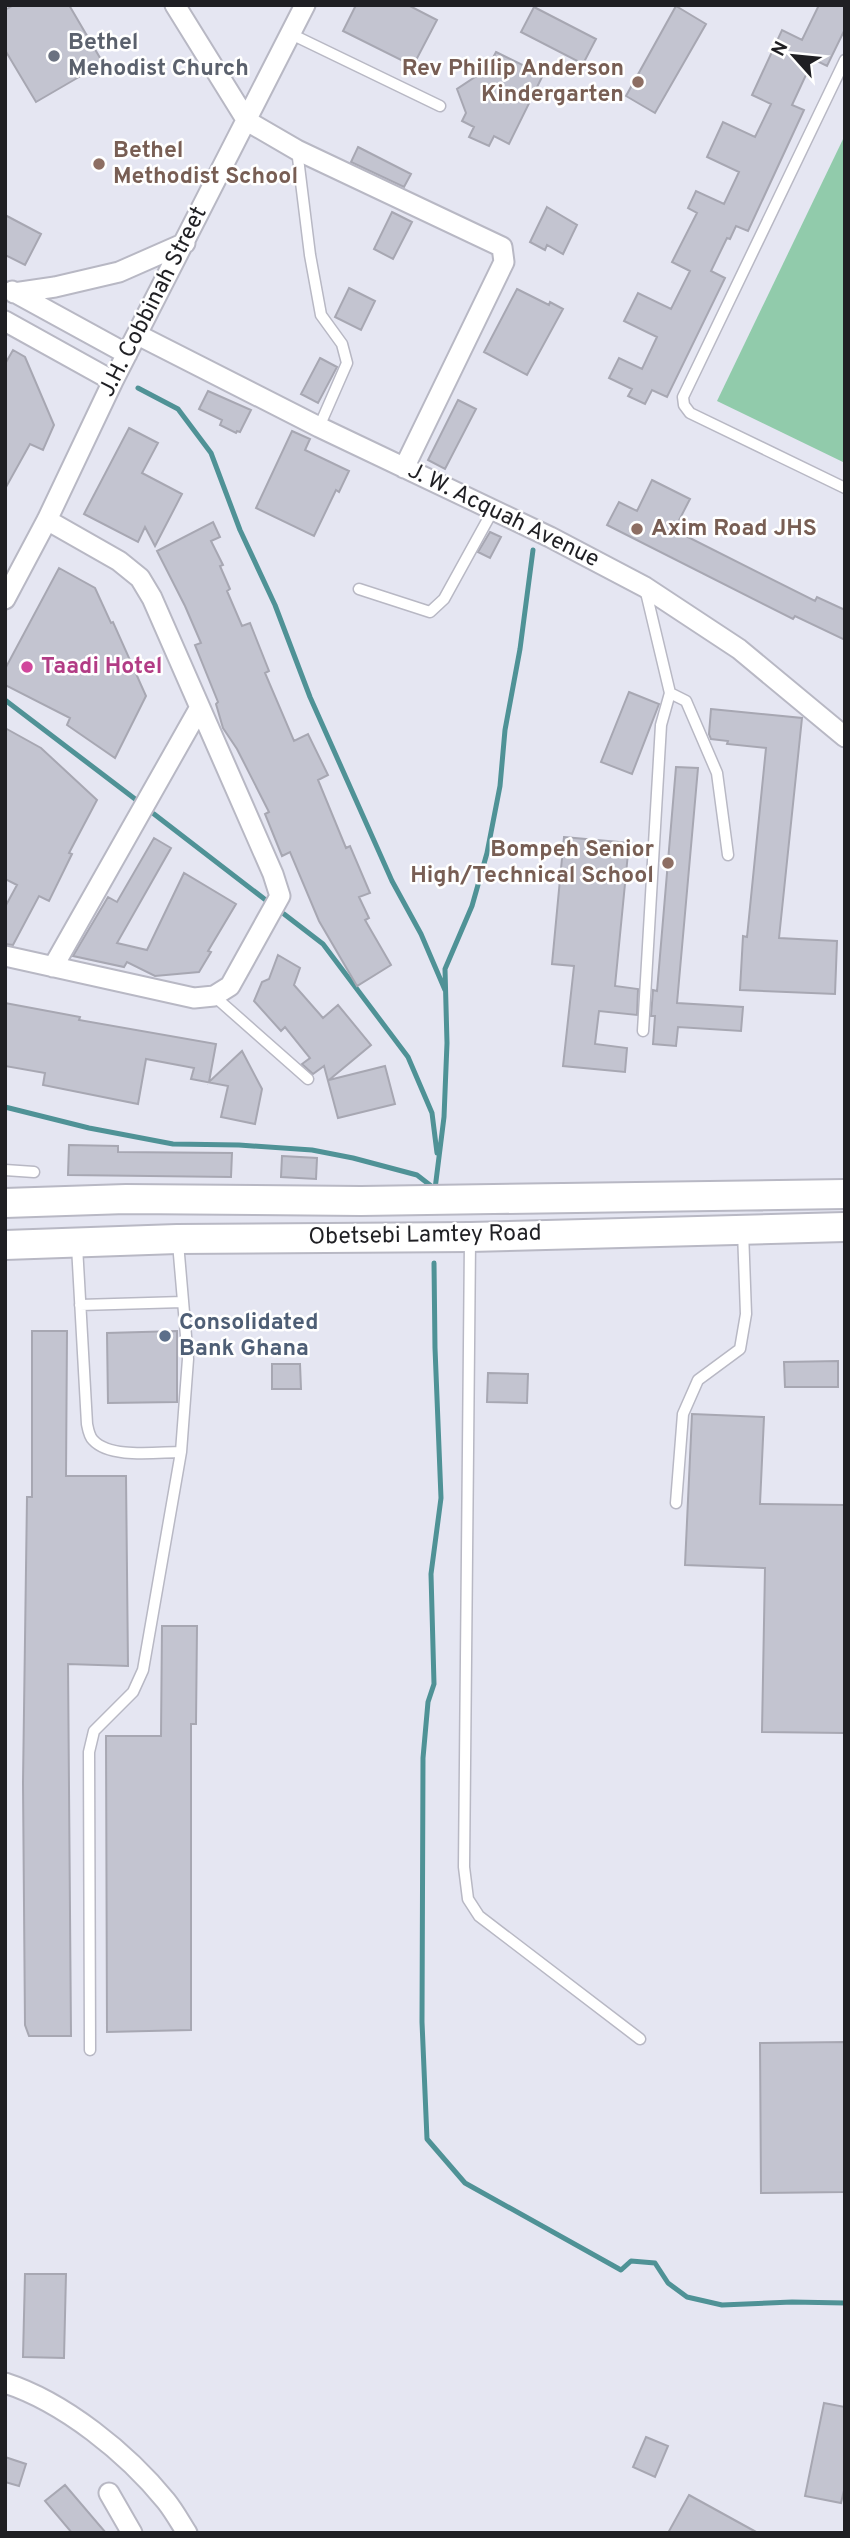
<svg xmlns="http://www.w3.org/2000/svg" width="850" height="2538" viewBox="0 0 850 2538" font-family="Overpass,sans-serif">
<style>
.green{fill:#91cbab}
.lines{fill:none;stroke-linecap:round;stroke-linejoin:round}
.stream{stroke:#4f9296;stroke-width:5}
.building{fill:#c3c4d0;stroke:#a7a7b2;stroke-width:2}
.lane-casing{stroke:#b8b8c4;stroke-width:13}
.street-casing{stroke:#b8b8c4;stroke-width:23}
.secondary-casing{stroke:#b8b8c4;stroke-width:32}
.lane{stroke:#fff;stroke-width:10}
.street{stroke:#fff;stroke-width:19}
.secondary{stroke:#fff;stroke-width:28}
.worship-dot{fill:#6b7280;stroke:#fff;stroke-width:2.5}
.education-dot{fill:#8d6e63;stroke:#fff;stroke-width:2.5}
.hotel-dot{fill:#d1479c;stroke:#fff;stroke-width:2.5}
.service-dot{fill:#5c6f8a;stroke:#fff;stroke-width:2.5}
.labels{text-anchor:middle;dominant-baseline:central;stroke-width:5;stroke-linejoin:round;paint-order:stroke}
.worship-label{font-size:23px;font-weight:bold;fill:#5b616d;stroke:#fff;text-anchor:start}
.education-label{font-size:23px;font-weight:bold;fill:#785e54;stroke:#fff;text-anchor:end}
.street-label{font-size:23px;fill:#1f1f23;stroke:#fff}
.hotel-label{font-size:23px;font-weight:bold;fill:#b23c85;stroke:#fff;text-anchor:start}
.service-label{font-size:23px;font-weight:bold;fill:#4e5e75;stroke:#fff;text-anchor:start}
</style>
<rect width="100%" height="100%" fill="#e5e6f2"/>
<path class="green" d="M845 135V463L717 401Z"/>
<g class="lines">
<path class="stream" d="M138 388 178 409 211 453 240 530 275 605 310 697 392 881 421 934 445 990
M5 700 139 802
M154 814 267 901
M284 914 323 944 408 1057 432 1113 437 1153
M5 1107 89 1128 173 1144 239 1145 312 1150 353 1158 417 1175 435 1189
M435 1189 444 1117 447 1043 445 969 472 906 487 853 500 786 505 730 520 649 533 550
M434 1263 435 1348 441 1498 431 1574 434 1684 428 1702 423 1758 422 2022 427 2139 465 2183 621 2270 631 2261 655 2263 668 2283 687 2297 722 2305 792 2302 845 2303"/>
</g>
<path class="building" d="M14 5H69L103 63 36 102 5 50V10Z
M356 5H408L437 20 413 66 343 31Z
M819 5H845V29L827 66 815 60 805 77 792 105 804 110 748 231 736 226 730 239 727 238 711 271 725 278 667 397 652 390 645 404 628 396 632 389 609 378 619 358 642 369 657 337 624 321 638 293 671 309 690 271 672 262 697 213 688 208 696 191 724 204 739 172 707 157 723 122 755 137 771 104 752 95 782 30 802 40Z
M676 6 706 24 655 113 626 96Z
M534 7 596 39 583 64 521 32Z
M496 52 543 75 509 144 494 136 489 146 469 137 474 127 462 121 466 113 457 89 487 69Z
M358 147 411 174 404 187 351 162Z
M547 207 577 225 563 254 547 245 545 250 530 242Z
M392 212 412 222 393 259 374 249Z
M5 215 41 234 25 265 5 255Z
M349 288 375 301 361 330 335 317Z
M517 289 549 305 550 302 563 309 527 375 484 352Z
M13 350 25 357 54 425 43 450 30 444 5 489V364Z
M320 358 337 367 318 403 301 394Z
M208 391 251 410 240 432 237 431 236 433 220 425 222 420 199 409Z
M458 400 476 409 445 469 428 460Z
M129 428 158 443 142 473 182 494 155 546 145 527 138 542 84 514Z
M292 431 310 439 305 450 349 471 339 492 336 490 314 536 256 508Z
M652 480 690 499 674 530 815 601 817 597 845 610V640L795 616 793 619 607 525 619 502 637 511Z
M213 522 220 537 211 541 223 565 220 566 230 589 227 591 242 626 250 623 269 671 265 673 294 741 308 734 328 775 318 780 346 848 350 846 370 893 359 897 369 918 365 920 391 965 357 986 319 921 290 852 282 856 265 814 269 812 237 749 223 728 216 704 218 702 195 645 201 643 185 606 157 551Z
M490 532 501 537 490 558 478 552Z
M59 568 95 588 111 623 113 622 146 696 115 758 67 725 70 718 5 685V669Z
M629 692 659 704 632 774 601 762Z
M711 709 802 718 779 938 837 941 835 994 740 990 743 936 747 937 766 748 727 744 728 741 711 739 709 734Z
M5 728 41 748 97 800 69 853 72 854 49 901 39 896 13 945 5 944V907L17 885 5 879Z
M676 767 698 768 677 1003 743 1007 741 1031 678 1027 676 1046 653 1044 655 1016H651L653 990 657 991Z
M564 837 629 843 615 986 638 989 637 1015 599 1011 595 1044 627 1048 625 1072 563 1066 574 966 552 964Z
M154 838 171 848 117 943 147 950 184 873 236 904 208 951 211 952 199 972 155 976 127 962 124 967 73 956 108 897 117 902Z
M278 955 300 968 294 985 323 1018 338 1005 371 1045 329 1080 385 1066 395 1104 338 1118 324 1066 313 1074 302 1064 310 1058 285 1027 281 1031 254 1001 262 982 269 979Z
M5 1003 80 1017 79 1020 216 1044 209 1082 242 1051 262 1089 255 1124 221 1117 228 1086 191 1079 194 1068 146 1059 138 1104 43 1085 45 1073 5 1066Z
M69 1145 118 1146V1152L232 1153 231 1177 68 1175Z
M282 1156 317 1158 316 1179 281 1177Z
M32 1331H67L66 1476H126L128 1666 68 1664 71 2036H29L25 2025 23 1783 27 1497H32Z
M177 1331V1402L108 1403 107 1333Z
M838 1361V1387H785L784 1362Z
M272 1364H300L301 1389H272Z
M488 1373 528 1374 527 1403 487 1402Z
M692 1414 764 1417 760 1504 845 1505V1733L762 1732 765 1568 685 1565Z
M162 1626H197L196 1724H191V2030L107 2032 106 1736H161Z
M845 2042V2192L761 2193 760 2043Z
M25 2274H66L64 2358 23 2357Z
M824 2403 845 2407V2486L841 2503 805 2496Z
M646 2437 668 2446 655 2477 633 2467Z
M5 2457 26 2464 19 2486 5 2482Z
M65 2485 106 2533H72L45 2501Z
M689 2495 758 2533H668Z"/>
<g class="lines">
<defs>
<path id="lane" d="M291 34 440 106
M845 60 683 397 684 405 690 413 845 488
M297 150 310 255 321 315 342 344 347 363 319 427
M359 589 430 612 444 599 493 510
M670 693 686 701 717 773 728 855
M214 996 308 1079
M643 1031 661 725 670 693 645 588
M5 1170 34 1172
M470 1241 464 1867 468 1899 479 1916 640 2039
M77 1246 87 1424C88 1429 89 1436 93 1440 110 1459 157 1452 181 1452
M80 1305 183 1302
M676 1503 683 1414 698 1380 740 1349 746 1314 743 1231
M90 2050 89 1752 94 1731 133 1692 143 1670 181 1452 188 1359 178 1243"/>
<path id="street" d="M175 5 247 121 297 150 502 247 504 262 404 468
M12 291 127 354
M14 293 55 287 119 272 185 243
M5 321 113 381
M138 335 319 427 550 537 645 587 739 649 845 737
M5 599 47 520 113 381 305 5
M5 956 194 998 214 996 230 986 280 896 273 874 152 598 140 578 119 561 47 520
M53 967 199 709
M5 2383C64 2402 127 2453 166 2501 174 2511 180 2522 187 2533
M109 2493 132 2533"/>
<path id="secondary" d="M5 1203 126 1199 361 1201 845 1194
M5 1245 177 1239 470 1237 845 1227"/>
</defs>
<use href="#lane" class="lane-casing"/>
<use href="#street" class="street-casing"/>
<use href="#secondary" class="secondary-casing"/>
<use href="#lane" class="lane"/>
<use href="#street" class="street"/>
<use href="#secondary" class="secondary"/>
</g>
<circle class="worship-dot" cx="54" cy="56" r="7"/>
<g class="education-dot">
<circle cx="638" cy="82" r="7"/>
<circle cx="99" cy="164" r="7"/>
<circle cx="637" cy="529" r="7"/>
<circle cx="668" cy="863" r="7"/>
</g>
<circle class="hotel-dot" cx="27" cy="667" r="7"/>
<circle class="service-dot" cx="165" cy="1336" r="7"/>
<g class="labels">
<g class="worship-label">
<text x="68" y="43">Bethel<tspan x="68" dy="26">Mehodist Church</tspan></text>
</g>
<g class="education-label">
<text x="624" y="69">Rev Phillip Anderson<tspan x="624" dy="26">Kindergarten</tspan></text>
<text x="113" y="151" text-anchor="start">Bethel<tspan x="113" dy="26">Methodist School</tspan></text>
<text x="651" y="529" text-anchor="start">Axim Road JHS</text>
<text x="654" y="850">Bompeh Senior<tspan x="654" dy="26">High/Technical School</tspan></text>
</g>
<g class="street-label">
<text transform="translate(154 302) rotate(-63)">J.H. Cobbinah Street</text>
<text transform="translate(503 516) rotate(26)">J. W. Acquah Avenue</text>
<text transform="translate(425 1236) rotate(-1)">Obetsebi Lamtey Road</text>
</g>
<g class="hotel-label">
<text x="41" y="667">Taadi Hotel</text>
</g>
<g class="service-label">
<text x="179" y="1323">Consolidated<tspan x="179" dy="26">Bank Ghana</tspan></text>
</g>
</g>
<rect width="850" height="2538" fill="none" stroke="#1f1f23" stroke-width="14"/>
<g transform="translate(794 56) rotate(297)" stroke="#ffffff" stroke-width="5" paint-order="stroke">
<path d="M0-5L12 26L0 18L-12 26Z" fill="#1f1f23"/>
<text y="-10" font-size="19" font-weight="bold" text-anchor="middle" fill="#1f1f23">N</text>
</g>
</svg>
